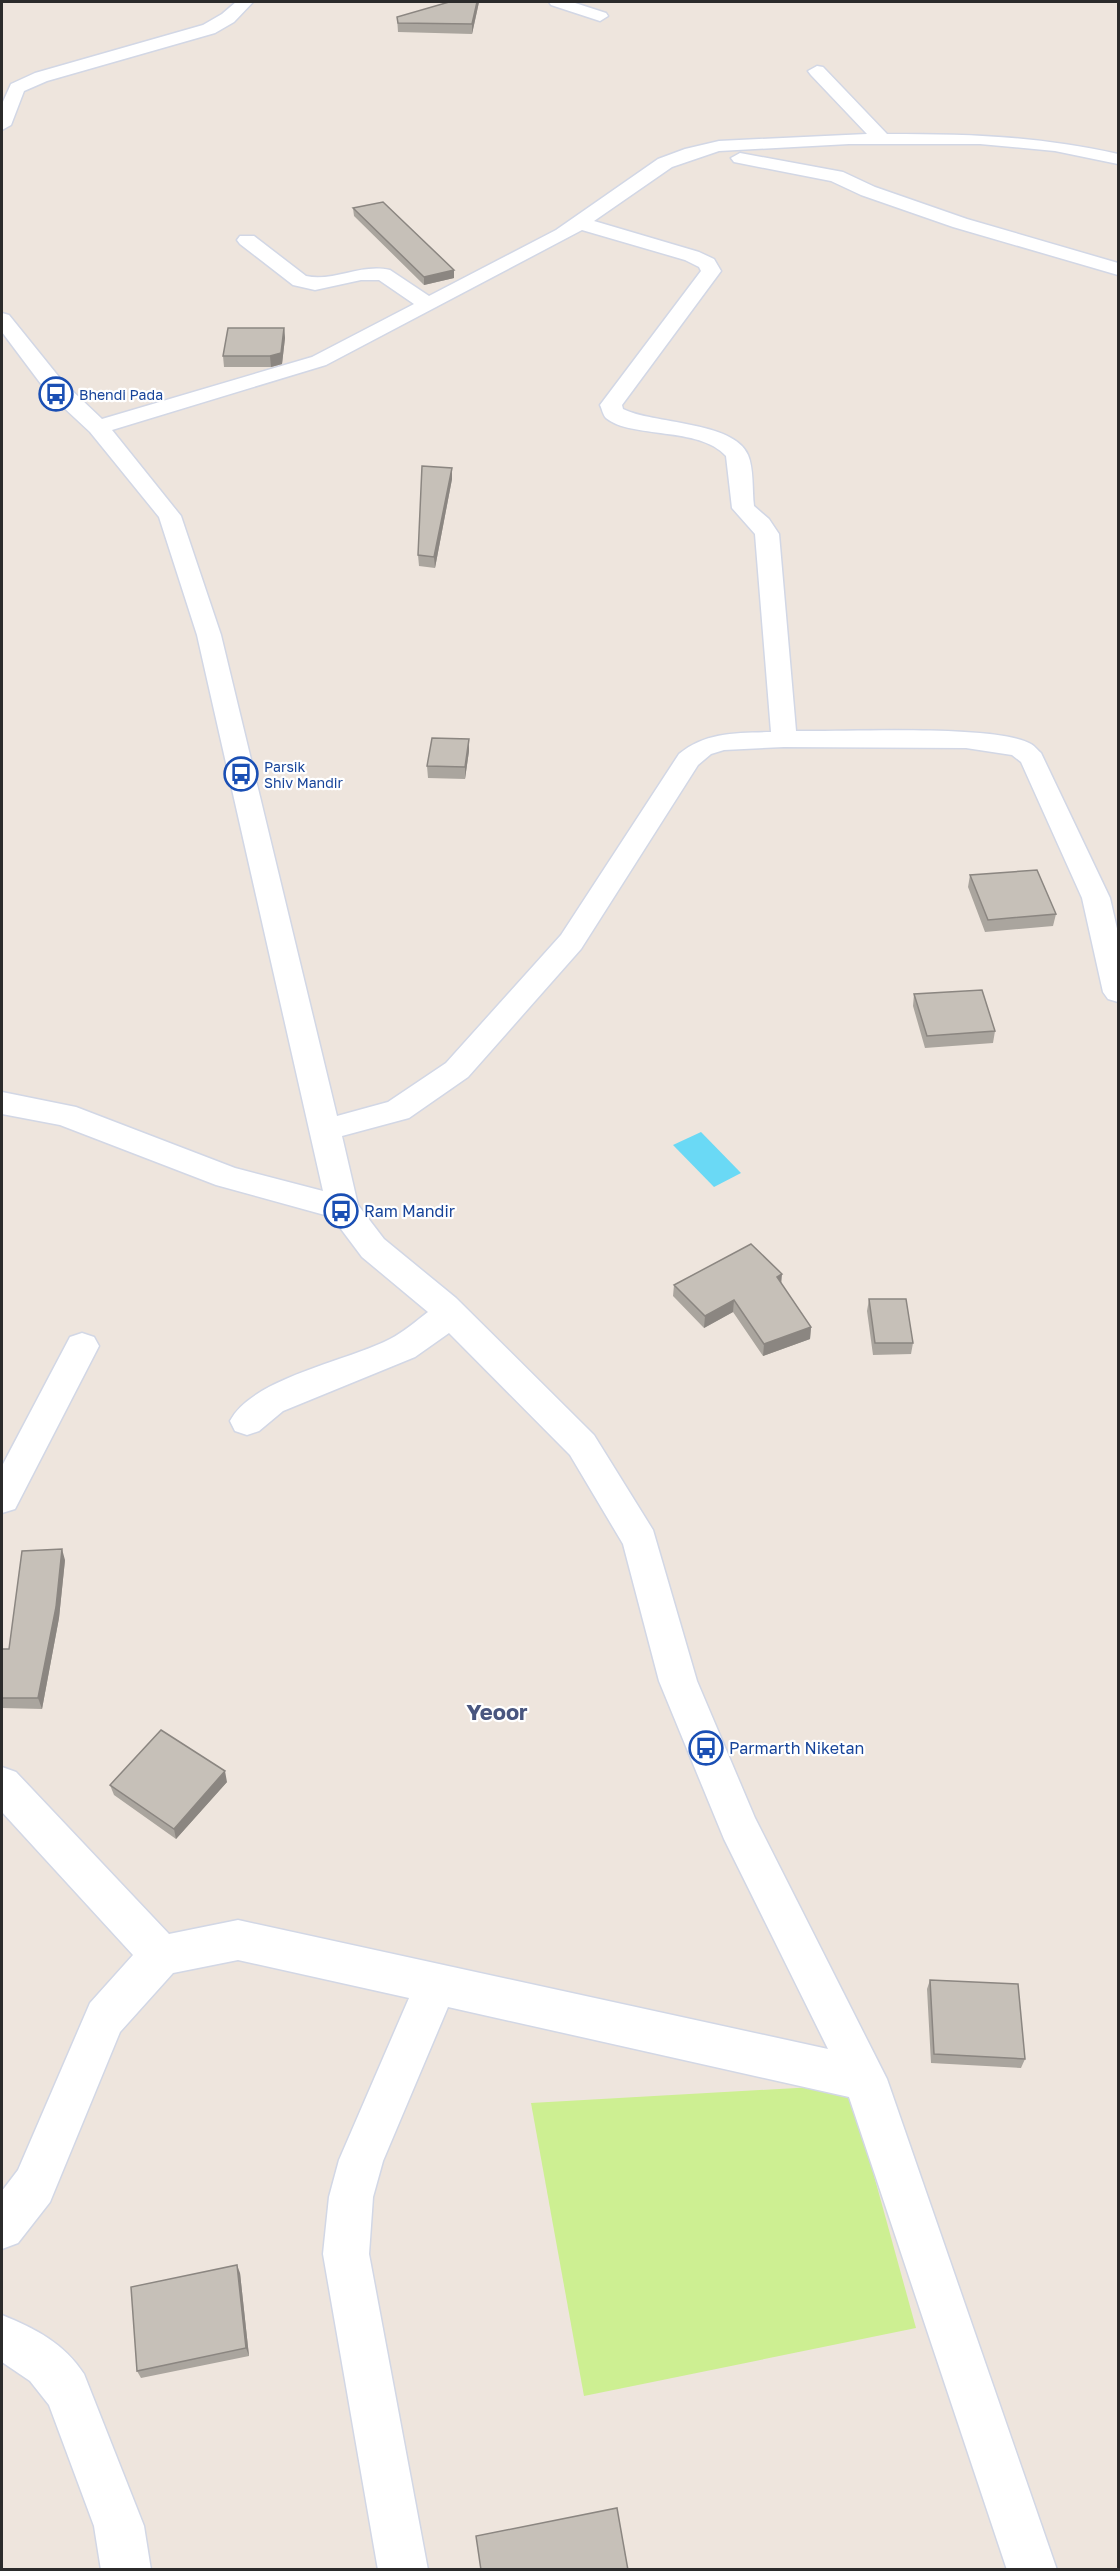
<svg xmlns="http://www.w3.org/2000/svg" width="1120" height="2571" viewBox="0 0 1120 2571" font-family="'Golos Text',sans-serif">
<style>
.pitch{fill:#cdef92}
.water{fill:#6ad9f5}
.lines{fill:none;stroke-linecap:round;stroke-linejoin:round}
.minor-casing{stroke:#d2d7e5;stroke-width:3}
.minor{fill:#fff;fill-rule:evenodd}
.wall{fill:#aaa59e}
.shaded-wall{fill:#8b8681}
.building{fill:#c6c0b8;stroke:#8b8681;stroke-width:1.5}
.labels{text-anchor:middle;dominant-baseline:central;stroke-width:4.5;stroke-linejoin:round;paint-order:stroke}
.far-transit-label{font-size:14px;fill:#164399;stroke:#fff;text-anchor:start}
.transit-label{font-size:16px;fill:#164399;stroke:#fff;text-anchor:start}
.district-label{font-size:22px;font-weight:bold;fill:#49567f;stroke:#fff}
</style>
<rect width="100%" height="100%" fill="#eee5dd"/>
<path class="pitch" d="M849 2085 916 2328 584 2396 531 2103Z"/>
<path class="water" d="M701 1132 741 1173 714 1187 673 1145Z"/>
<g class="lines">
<defs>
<path id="minor" d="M236 2H253L234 22 215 33 47 81 24 91 11 125 2 130V104L11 84 35 73 203 25 222 14Z
M549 2H572L606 13 608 16 600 21 551 5Z
M817 66 823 67 887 134C970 134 1037 136 1118 154V164L1055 151 980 144H849L719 151 672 167 594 221 699 252 714 259 721 271 622 405 623 409C652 424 734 421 748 455 754 469 752 490 754 506L769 519 779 534 796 731C843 732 997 724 1031 744 1035 746 1038 751 1041 753L1110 898 1118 933V1002L1108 999 1103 992 1082 898 1021 762 1012 755 966 748 784 747 724 750 711 754 698 765 581 949 468 1077 409 1118 342 1136 358 1205 384 1239 456 1298 594 1435 653 1530 697 1681 755 1818 887 2079 1057 2570H1007L849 2097 448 2007 383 2161 373 2197 369 2254 428 2570H378L323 2254 329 2197 339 2160 409 1998 238 1960 173 1973 120 2032 50 2202 18 2243 2 2249V2191L18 2170 90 2003 133 1955 2 1812V1767L16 1772 169 1934 238 1920 828 2049 724 1839 659 1681 623 1544 570 1455 449 1333 415 1357 283 1411 259 1431 247 1435 235 1431 230 1421C252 1378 348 1361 390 1339 404 1332 416 1321 428 1312L362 1257 332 1217 216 1185 60 1125 2 1114V1092L76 1107 235 1168 323 1191 197 635 159 517 90 432 47 392 2 332V313L9 315 63 382 102 419 312 357 414 304 379 280H361L315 290 293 285 240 244 237 240 240 236H254L306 276C334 282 361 263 390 270L429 296 556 230 658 159 685 149 719 141 867 134 811 75 808 71ZM582 230 685 260 699 267 701 271 600 405C602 409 603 415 606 418 631 439 699 426 726 456L732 508 755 534 771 732C737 733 705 732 679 754L561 935 446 1063 388 1102 337 1116 221 635 181 516 112 430 326 365Z
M740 153 843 172 875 187 967 219 1118 263V275L953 227 861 195 831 181 734 162 731 158Z
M82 1333 94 1337 99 1346 15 1509 2 1513V1466L70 1337Z
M2 2315C36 2329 64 2343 84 2374L144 2526 151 2570H101L94 2526 49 2405 30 2381 2 2362Z"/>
</defs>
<use href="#minor" class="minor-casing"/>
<use href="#minor" class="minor"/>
</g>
<path class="wall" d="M479 2 472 34 398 32 397 17Z
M353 208 454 278 424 285 354 216Z
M284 328 285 338 282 364 271 367H224L223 356Z
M452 468V479L435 568 419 566 418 555Z
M469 751 465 779 428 778 427 766Z
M970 875 1056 914 1053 926 985 932 968 887Z
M914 994 995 1031 993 1043 925 1048 913 1006Z
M781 1283 811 1327 810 1339 763 1356 733 1312 704 1328 673 1296 674 1285Z
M869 1299 913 1343 911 1354 873 1355 867 1311Z
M65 1560 59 1618 42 1709 2 1708V1649H9Z
M227 1782 176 1839 114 1795 110 1785Z
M930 1980 1025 2059 1021 2068 931 2063 927 1989Z
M240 2273 249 2356 141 2378 137 2371Z"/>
<path class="shaded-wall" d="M477 2H479L472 34V24Z
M454 270V278L424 285V277Z
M284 328 285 338 282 364 271 367 270 356Z
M452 468V479L435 568 434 557Z
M469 739V751L465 779V767Z
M782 1274 781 1286 777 1277Z
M734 1300 733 1312 704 1328 705 1316Z
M811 1327 810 1339 763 1356 764 1344Z
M62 1549 65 1560 59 1618 42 1709 38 1698Z
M225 1771 227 1782 176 1839 174 1829Z
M237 2265 240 2273 249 2356 246 2348Z"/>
<path class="building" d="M449 2H477L472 24 398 23 397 17Z
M383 202 454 270 424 277 353 208Z
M228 328H284L281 353 270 356H223Z
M422 466 452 468 434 557 418 555Z
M432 738 469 739 465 767 427 766Z
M1037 870 1056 914 988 920 970 875Z
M982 990 995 1031 927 1036 914 994Z
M751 1244 782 1274 777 1277 811 1327 764 1344 734 1300 705 1316 674 1285Z
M869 1299H906L913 1343H875Z
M62 1549 56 1607 38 1698H2V1649H9L22 1551Z
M161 1730 225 1771 174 1829 110 1785Z
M930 1980 1018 1984 1025 2059 934 2054Z
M237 2265 246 2348 137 2371 131 2287Z
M617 2508 628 2570H481L476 2536Z"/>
<defs>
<symbol id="bus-ring" viewBox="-11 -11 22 22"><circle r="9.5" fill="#fff" stroke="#1a4fb4" stroke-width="1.5"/><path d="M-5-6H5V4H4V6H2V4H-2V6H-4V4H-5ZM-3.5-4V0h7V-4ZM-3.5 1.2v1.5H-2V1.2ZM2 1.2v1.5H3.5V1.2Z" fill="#1a4fb4"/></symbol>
</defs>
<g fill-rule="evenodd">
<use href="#bus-ring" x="37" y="375" width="38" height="38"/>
<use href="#bus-ring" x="222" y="755" width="38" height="38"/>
<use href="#bus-ring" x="322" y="1192" width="38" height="38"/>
<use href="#bus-ring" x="687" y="1729" width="38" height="38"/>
</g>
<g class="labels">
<g class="far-transit-label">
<text x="79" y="394">Bhendi Pada</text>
<text x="264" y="766">Parsik<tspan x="264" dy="16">Shiv Mandir</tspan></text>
</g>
<g class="transit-label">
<text x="364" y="1211">Ram Mandir</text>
<text x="729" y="1748">Parmarth Niketan</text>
</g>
<g class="district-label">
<text x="497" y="1711">Yeoor</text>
</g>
</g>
<rect width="1120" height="2571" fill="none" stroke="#2b2b2b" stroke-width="6"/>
</svg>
